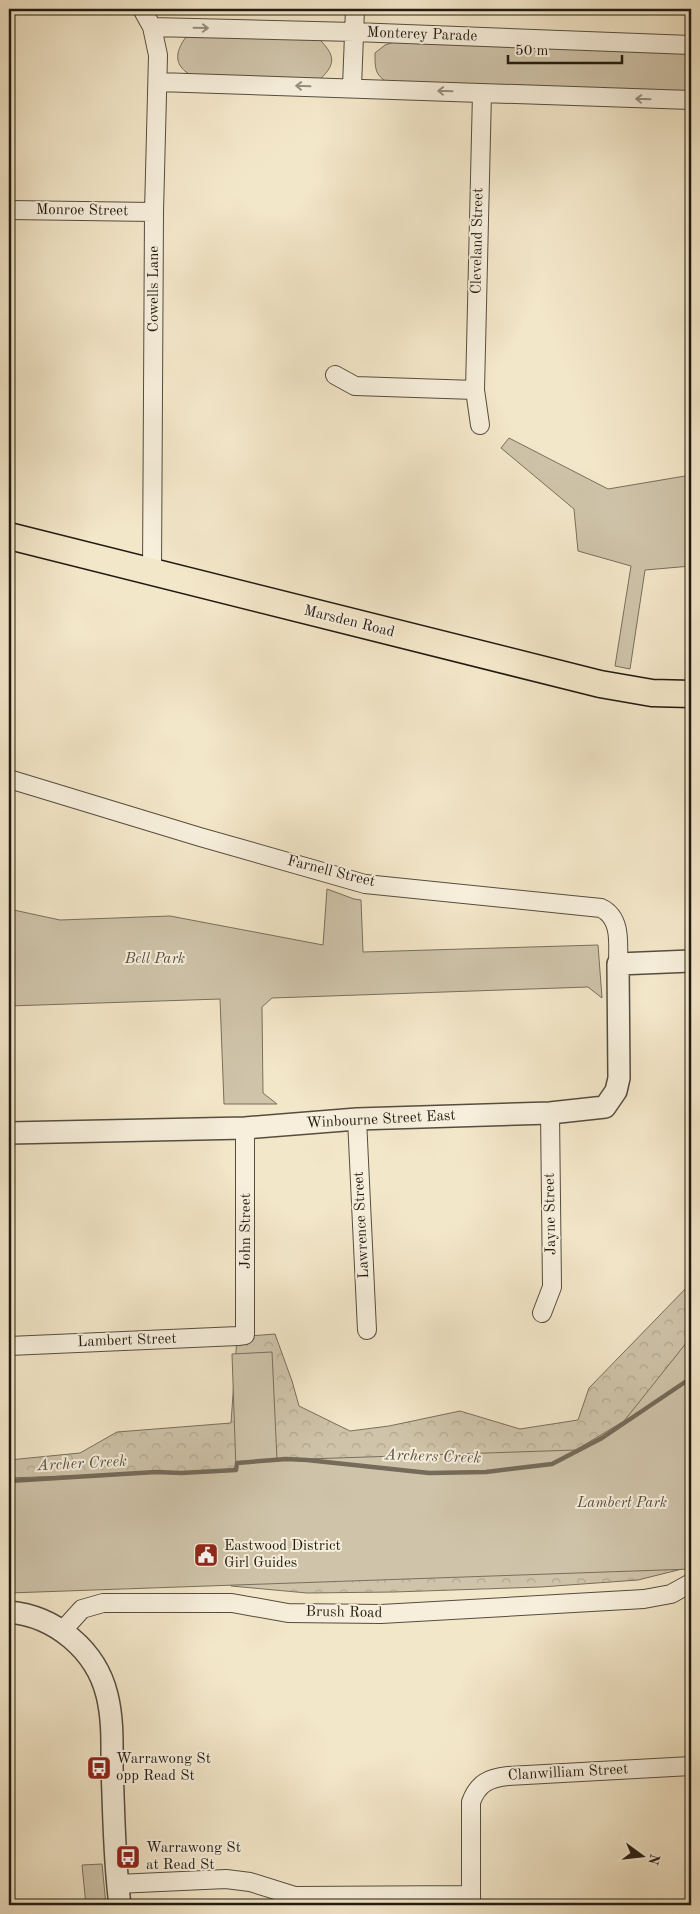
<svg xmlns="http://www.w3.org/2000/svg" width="700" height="1914" viewBox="0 0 700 1914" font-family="'Old Standard TT',serif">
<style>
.forest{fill:url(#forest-crowns);stroke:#786f5e}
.green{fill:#cfc4aa;stroke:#786f5e}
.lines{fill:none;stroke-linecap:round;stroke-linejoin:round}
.stream{stroke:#746b5a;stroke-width:4.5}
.minor-casing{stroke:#564d3f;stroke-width:20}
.tertiary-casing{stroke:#564d3f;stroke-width:24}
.primary-casing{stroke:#211a11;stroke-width:29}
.minor{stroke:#f7efdc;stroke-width:18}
.tertiary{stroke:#f7efdc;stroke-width:21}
.primary{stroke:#f3e7c9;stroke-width:26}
.oneway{stroke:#978f81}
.labels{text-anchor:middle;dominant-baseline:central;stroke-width:4;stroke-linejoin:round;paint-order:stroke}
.street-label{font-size:15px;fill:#211a11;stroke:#f7efdc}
.park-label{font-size:15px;font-style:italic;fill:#554d3f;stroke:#f7efdc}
.poi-label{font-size:15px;fill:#211a11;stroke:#f7efdc;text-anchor:start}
.water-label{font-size:16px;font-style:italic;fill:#595041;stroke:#f7efdc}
</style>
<defs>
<pattern id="forest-crowns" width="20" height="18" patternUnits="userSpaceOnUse" patternTransform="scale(1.25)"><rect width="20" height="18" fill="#cfc4aa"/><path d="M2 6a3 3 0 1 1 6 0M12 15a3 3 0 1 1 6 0" fill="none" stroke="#b1a891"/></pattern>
</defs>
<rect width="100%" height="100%" fill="#f3e7c9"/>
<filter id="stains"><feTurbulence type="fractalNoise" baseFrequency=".004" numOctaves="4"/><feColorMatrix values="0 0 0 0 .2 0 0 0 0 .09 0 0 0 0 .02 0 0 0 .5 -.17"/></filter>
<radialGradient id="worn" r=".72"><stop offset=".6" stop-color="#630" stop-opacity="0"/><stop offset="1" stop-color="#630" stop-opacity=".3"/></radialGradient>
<path class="forest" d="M691 1283V1556L682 1569 638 1580 541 1587 394 1592 307 1593 231 1586 220 1533 9 1587V1460L80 1453 117 1432 231 1423 237 1337 275 1334 292 1381 299 1406 350 1431 389 1426 460 1411 520 1429 578 1420 589 1388Z"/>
<path class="green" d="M198 34 320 40C337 57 335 66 317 82L193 76C174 67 174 53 186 37Z
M394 42 691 51V95L391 84C375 76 375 70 375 53L385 45Z
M509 438 608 489 691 475V566L645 570 630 669 615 666 631 566 578 551 574 509 501 448Z
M327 889 354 899 361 900 363 952 598 945 602 998 588 987 272 998 262 1007 263 1093 277 1104H224L220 999 9 1006V909L60 920 170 916 323 945Z
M691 1337V1569L9 1593V1478L236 1470 232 1354 272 1352 277 1460 576 1450 624 1421Z
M102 1864 106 1905H86L82 1865Z"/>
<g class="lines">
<path class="stream" d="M9 1481 156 1472 181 1473 236 1470 237 1463 286 1459 307 1460 429 1473 486 1472 552 1464 602 1438 691 1378"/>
<defs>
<path id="minor" d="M142 9 152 27 158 55 154 212 152 573
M152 27 354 32 691 45
M158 82 691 100
M352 87 355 9
M9 210 154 212
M335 375 355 386 475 390 482 93
M475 390 480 425
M9 779 200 837 365 884 601 908C622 918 618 944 618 964
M357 1119 367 1330
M542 1313 552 1287 550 1113
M9 1346 238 1336 245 1335V1128
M63 1630 82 1609 103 1603H232L288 1613 381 1614 644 1599 671 1594 691 1583
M117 1884 226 1879 250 1882 295 1896 471 1895
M471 1905V1802C478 1783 489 1778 508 1776L691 1766"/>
<path id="tertiary" d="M9 1133 245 1128 357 1119 550 1113 605 1107 616 1091 619 1078 618 964 691 961
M9 1612C55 1616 96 1650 107 1695 113 1719 112 1744 112 1768 114 1814 114 1860 120 1905"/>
<path id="primary" d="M9 536 600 684 652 693 691 694"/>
</defs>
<use href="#minor" class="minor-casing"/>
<use href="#tertiary" class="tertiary-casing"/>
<use href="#primary" class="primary-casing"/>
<use href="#minor" class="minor"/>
<use href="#tertiary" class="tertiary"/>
<use href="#primary" class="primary"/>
</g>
<defs><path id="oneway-shaft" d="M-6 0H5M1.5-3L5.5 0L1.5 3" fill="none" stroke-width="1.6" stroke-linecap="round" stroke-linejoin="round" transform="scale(1.25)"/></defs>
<g class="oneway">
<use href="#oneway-shaft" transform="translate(201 28) rotate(1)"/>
<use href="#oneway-shaft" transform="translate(303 86) rotate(-178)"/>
<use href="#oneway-shaft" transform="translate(445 91) rotate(-178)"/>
<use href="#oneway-shaft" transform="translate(643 99) rotate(-178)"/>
</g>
<defs>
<symbol id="civic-square" viewBox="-11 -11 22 22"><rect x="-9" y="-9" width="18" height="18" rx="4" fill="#8f2418" stroke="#f7efdc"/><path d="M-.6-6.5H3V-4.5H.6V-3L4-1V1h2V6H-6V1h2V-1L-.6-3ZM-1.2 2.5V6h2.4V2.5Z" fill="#fff"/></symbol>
<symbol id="bus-square" viewBox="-11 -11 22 22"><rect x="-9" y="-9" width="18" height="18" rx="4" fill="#8f2418" stroke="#f7efdc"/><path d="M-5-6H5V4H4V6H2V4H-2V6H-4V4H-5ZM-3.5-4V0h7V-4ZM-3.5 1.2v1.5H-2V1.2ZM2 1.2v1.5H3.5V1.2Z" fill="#fff"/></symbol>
</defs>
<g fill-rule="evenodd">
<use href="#civic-square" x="192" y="1541" width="28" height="28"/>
<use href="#bus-square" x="85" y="1754" width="28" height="28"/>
<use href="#bus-square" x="114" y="1843" width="28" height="28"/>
</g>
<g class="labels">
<g class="street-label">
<text transform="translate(422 35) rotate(2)">Monterey Parade</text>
<text transform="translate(82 211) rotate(1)">Monroe Street</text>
<text transform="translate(478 241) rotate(-89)">Cleveland Street</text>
<text transform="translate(154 289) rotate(-90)">Cowells Lane</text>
<text transform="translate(349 622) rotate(14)">Marsden Road</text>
<text transform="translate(331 872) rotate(14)">Farnell Street</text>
<text transform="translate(381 1120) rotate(-3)">Winbourne Street East</text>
<text transform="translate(551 1214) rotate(-91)">Jayne Street</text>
<text transform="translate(362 1225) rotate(-93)">Lawrence Street</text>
<text transform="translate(246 1231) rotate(-90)">John Street</text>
<text transform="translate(127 1341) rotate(-2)">Lambert Street</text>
<text transform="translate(344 1613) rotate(1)">Brush Road</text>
<text transform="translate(568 1773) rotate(-3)">Clanwilliam Street</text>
</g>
<g class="park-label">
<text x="155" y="959">Bell Park</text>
<text x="622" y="1503">Lambert Park</text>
</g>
<g class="poi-label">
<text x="224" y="1546">Eastwood District<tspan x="224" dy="17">Girl Guides</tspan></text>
<text x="116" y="1759">Warrawong St<tspan x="116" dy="17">opp Read St</tspan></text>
<text x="146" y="1848">Warrawong St<tspan x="146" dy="17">at Read St</tspan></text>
</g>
<g class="water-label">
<text transform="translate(433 1457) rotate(2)">Archers Creek</text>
<text transform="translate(82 1464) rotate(-3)">Archer Creek</text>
</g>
</g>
<rect width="700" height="1914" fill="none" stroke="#f3e7c9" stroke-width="30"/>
<rect x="10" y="10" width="680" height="1894" fill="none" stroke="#211a11" stroke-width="2.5"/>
<rect x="15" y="15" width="670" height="1884" fill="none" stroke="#211a11"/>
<g transform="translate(642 1856) rotate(105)" stroke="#f7efdc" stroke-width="4" paint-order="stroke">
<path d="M0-4L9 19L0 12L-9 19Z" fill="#211a11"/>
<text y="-8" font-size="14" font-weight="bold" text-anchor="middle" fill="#211a11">N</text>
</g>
<path d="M508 55v8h114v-8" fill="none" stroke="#211a11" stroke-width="2.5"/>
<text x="515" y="55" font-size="15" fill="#211a11" stroke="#f7efdc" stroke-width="4" paint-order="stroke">50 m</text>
<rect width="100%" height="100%" filter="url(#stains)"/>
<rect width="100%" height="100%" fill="url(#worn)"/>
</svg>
